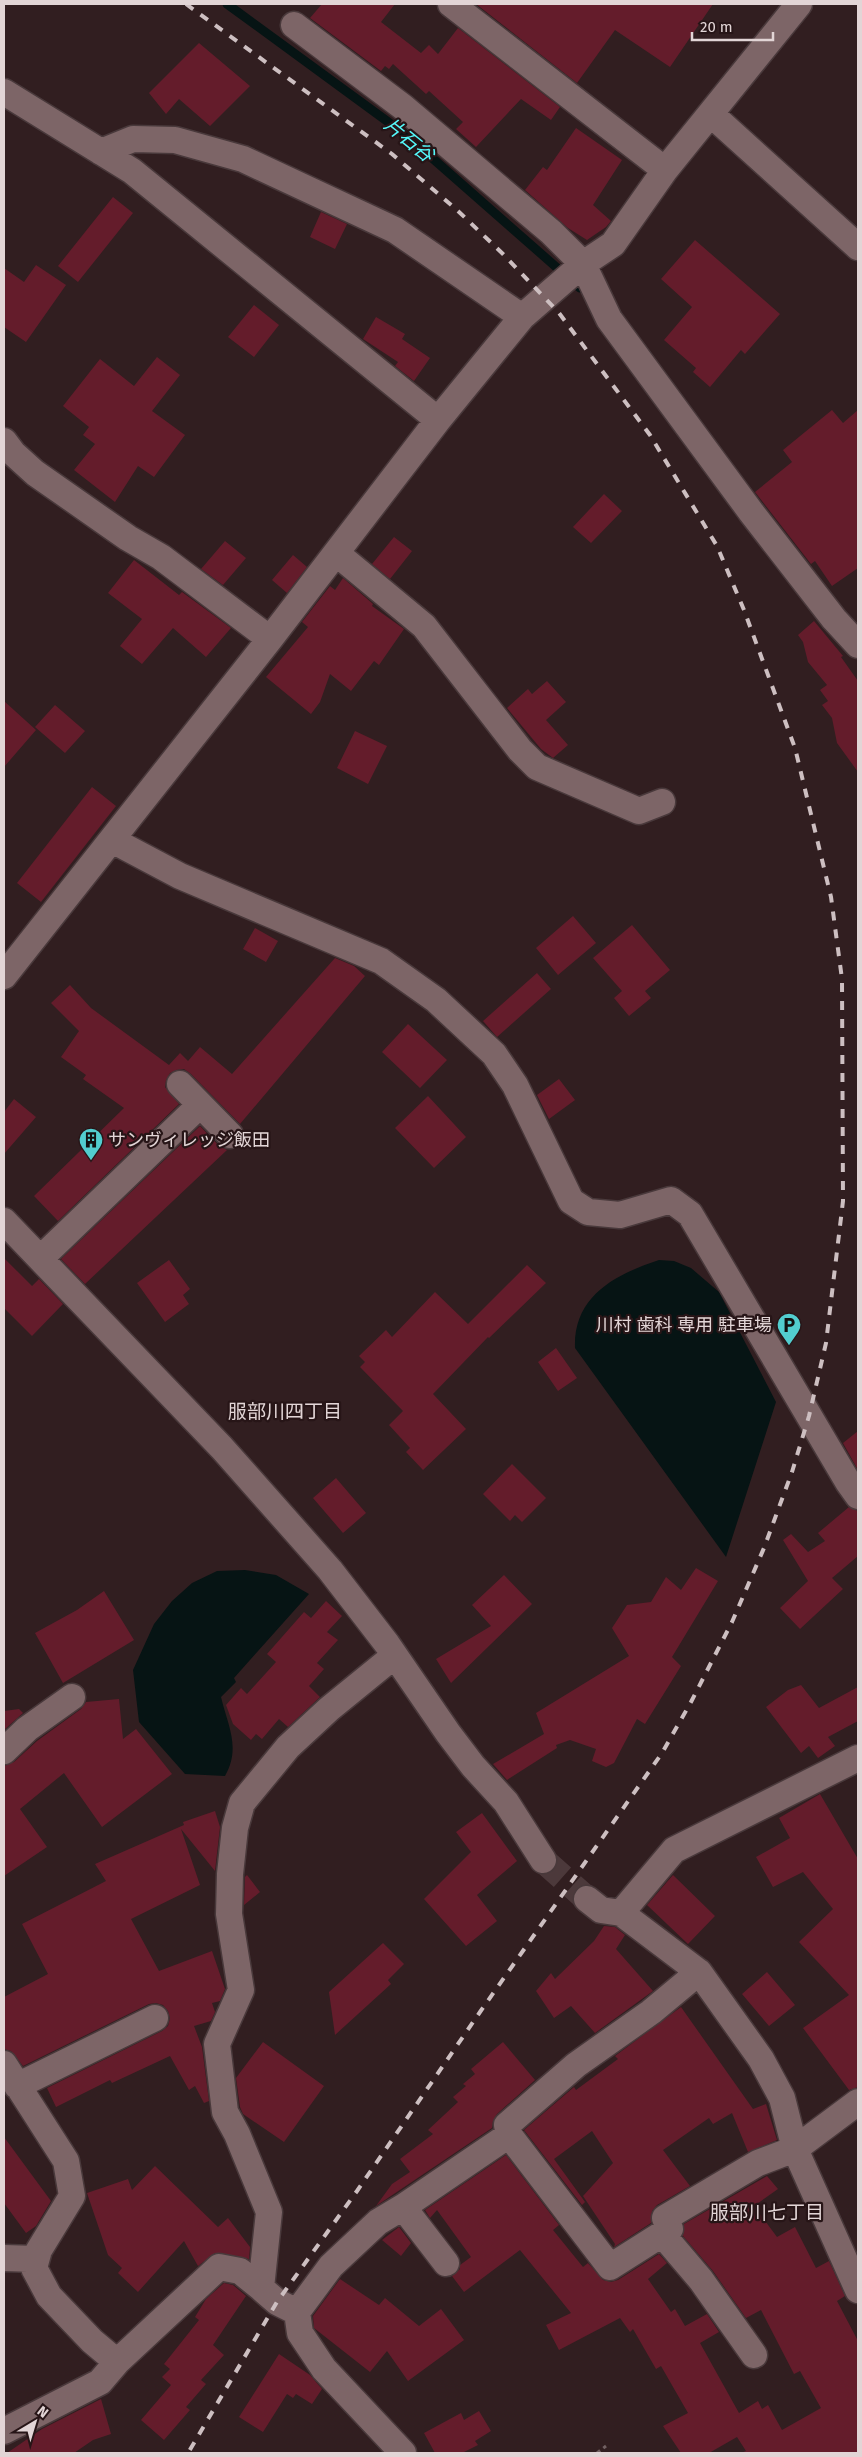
<svg xmlns="http://www.w3.org/2000/svg" width="862" height="2457" viewBox="0 0 862 2457" font-family="'Fira Sans','Noto Sans JP',sans-serif">
<style>
.water{fill:#061414}
.lines{fill:none;stroke-linecap:round;stroke-linejoin:round}
.stream{stroke:#061414;stroke-width:9}
.building{fill:#641c2b}
.minor-tunnel{stroke:#4c393b;stroke-width:26;stroke-dasharray:26 13;stroke-linecap:butt}
.minor-casing{stroke:#49393b;stroke-width:29}
.path{stroke:#716061;stroke-width:3;stroke-dasharray:4 4;stroke-linecap:butt}
.minor{stroke:#7d6567;stroke-width:26}
.rail{stroke:#cdbfc1;stroke-width:4;stroke-dasharray:9 9;stroke-linecap:butt}
.labels{text-anchor:middle;dominant-baseline:central;stroke-width:4.5;stroke-linejoin:round;paint-order:stroke}
.poi-label{font-size:18px;fill:#e2d5d6;stroke:#271517;text-anchor:start}
.water-label{font-size:19px;font-style:italic;fill:#55fafc;stroke:#271517}
.neighbourhood-label{font-size:19px;fill:#e2d5d6;stroke:#271517}
</style>
<rect width="100%" height="100%" fill="#311e20"/>
<path class="water" d="M659 1260 674 1261 691 1268 719 1292 776 1402 726 1557 575 1348C573 1296 616 1274 659 1260Z
M245 1570 276 1575 309 1594 234 1678 236 1682 221 1697C228 1726 241 1748 225 1776L185 1774 139 1722 133 1670 154 1624 172 1601 192 1583 217 1571Z"/>
<g class="lines">
<path class="stream" d="M227 4 406 135 580 288"/>
</g>
<path class="building" d="M322 4H395L381 22 421 53 429 45 438 54 458 28 560 107 551 120 521 99 476 147 456 129 463 122 429 91 426 94 393 64 389 69 385 66 381 71 310 18Z
M476 4H713L670 67 615 30 577 83Z
M199 43 250 86 210 126 179 99 166 114 149 93Z
M576 128 622 160 593 205 611 221 606 227 587 240 568 228 525 190 543 167 547 170Z
M113 197 133 213 78 282 58 266Z
M321 212 347 224 335 249 310 237Z
M695 240 780 314 745 354 741 350 710 387 693 372 696 368 664 340 692 307 661 279Z
M36 265 66 285 26 342 4 327V268L24 282Z
M254 305 279 325 254 357 228 337Z
M376 317 405 334 402 339 430 358 414 381 395 366 398 362 363 339Z
M157 357 180 375 152 411 185 435 154 477 138 466 115 502 74 470 95 444 83 435 89 427 63 406 100 359 134 386Z
M832 410 843 423 858 410V568L832 586 815 561 811 564 755 492 792 462 783 450Z
M604 494 622 511 591 543 573 527Z
M394 537 412 551 390 579 372 564Z
M225 541 246 558 223 585 201 569Z
M293 555 307 567 287 593 272 580Z
M134 560 179 595 182 592 231 628 206 657 173 628 142 664 120 646 142 619 108 593Z
M343 578 373 604 372 606 404 629 379 665 374 661 351 691 330 674 320 702 311 714 266 677 308 627 302 622 330 586 335 590Z
M814 621 843 656 841 657 858 681V772L837 743 832 718 822 705 828 701 820 690 827 685 808 662 803 642 798 635Z
M547 681 566 702 546 720 568 745 553 758 541 749 507 708 528 689 532 694Z
M4 701 36 730 4 767Z
M55 705 85 731 65 753 35 727Z
M355 731 387 746 368 784 337 768Z
M92 787 116 806 41 902 17 883Z
M573 916 596 943 558 975 536 948Z
M632 925 670 970 645 991 651 998 629 1016 614 998 622 991 593 958Z
M255 928 278 941 266 962 243 949Z
M335 958 354 966 365 976 240 1124 191 1074 184 1069 176 1070 170 1073 166 1080 165 1087 179 1104 58 1221 34 1196 124 1108 83 1079 86 1075 61 1057 79 1031 51 1003 70 985 91 1008 169 1065 180 1053 188 1061 200 1047 232 1074Z
M537 973 551 989 497 1037 483 1021Z
M408 1024 447 1060 420 1088 382 1052Z
M559 1079 575 1100 549 1119 537 1095Z
M428 1096 466 1137 434 1168 395 1128Z
M14 1099 36 1117 4 1154V1112Z
M200 1126 219 1146 227 1150 85 1284 61 1259Z
M4 1258 32 1286 39 1279 63 1304 32 1336 4 1308Z
M169 1260 190 1289 183 1295 189 1304 165 1322 137 1283Z
M527 1265 546 1283 489 1338 488 1337 433 1394 466 1429 423 1470 406 1452 410 1448 389 1425 403 1411 360 1367 365 1362 359 1356 386 1330 392 1337 435 1292 468 1324Z
M556 1348 577 1378 558 1391 538 1362Z
M858 1431V1470L843 1443Z
M512 1464 546 1498 522 1522 515 1515 510 1521 483 1494Z
M336 1478 366 1513 343 1533 313 1498Z
M849 1507 858 1511V1556L832 1578 843 1589 800 1629 780 1608 808 1581 783 1540 791 1534 808 1552 825 1541 818 1533Z
M696 1568 718 1581 672 1657 681 1666 645 1724 637 1719 614 1763 606 1767 592 1761 596 1749 570 1740 556 1745 557 1748 507 1780 493 1764 544 1734 536 1713 629 1656 612 1628 627 1605 651 1602 666 1577 681 1590Z
M504 1575 532 1604 451 1683 436 1659 491 1626 472 1605Z
M104 1591 134 1640 63 1683 35 1633 77 1610Z
M326 1601 342 1616 327 1632 338 1640 317 1663 324 1669 309 1686 320 1697 288 1727 279 1719 262 1739 256 1734 251 1740 233 1724 226 1705 241 1688 247 1694 276 1662 267 1654 304 1612 311 1618Z
M801 1685 819 1708 858 1687V1721L828 1737 835 1746 818 1758 809 1746 801 1753 766 1707 788 1690Z
M119 1699 123 1739 136 1729 172 1774 102 1827 64 1773 20 1809 47 1847 4 1876V1766L14 1762 37 1741 81 1709 86 1702Z
M19 1709 23 1713 4 1730V1711Z
M820 1794 858 1859V2087L849 2090 803 2028 849 1995 799 1942 833 1909 803 1872 773 1887 756 1857 790 1838 779 1818Z
M215 1811 220 1827 215 1871 181 1829 200 1885 131 1919 159 1971 212 1951 225 1989 220 2001 212 2003 215 2012 211 2021 194 2026 202 2047 209 2101 204 2103 195 2086 189 2090 170 2056 112 2083 110 2080 56 2107 47 2088 162 2031 168 2026 170 2018 168 2011 163 2005 156 2003 149 2004 23 2066 11 2051 4 2049V1997L48 1974 22 1924 106 1881 95 1864 184 1825 183 1822Z
M482 1813 517 1861 477 1895 497 1921 466 1946 424 1899 471 1852 456 1832Z
M247 1875 260 1892 244 1905 245 1877Z
M673 1875 715 1916 688 1944 647 1905Z
M604 1926 615 1927 625 1935 616 1949 653 1991 595 2033 571 2006 554 2018 536 1991 551 1973 555 1979 594 1941Z
M383 1943 404 1964 388 1980 391 1984 335 2035 329 1992Z
M767 1972 795 2005 769 2026 742 1994Z
M681 2007 753 2109 766 2104 777 2140 748 2152 732 2113 713 2124 709 2118 663 2150 690 2186 657 2205 652 2211 651 2223 614 2247 615 2244 583 2196 613 2163 592 2131 554 2159 585 2202 582 2205 524 2130 574 2087 576 2090 618 2059 615 2056Z
M263 2042 324 2086 284 2142 243 2114 240 2107 236 2078Z
M503 2042 535 2080 497 2114 493 2121 492 2128 376 2206 392 2184 410 2172 400 2159 433 2134 428 2130 458 2102 453 2097 466 2086 463 2084 475 2074 471 2069Z
M4 2137 51 2201 36 2226 26 2233 4 2203Z
M506 2155 559 2225 553 2230 583 2267 588 2263 603 2280 611 2282 618 2280 659 2254 667 2263 648 2279 671 2312 675 2309 685 2326 707 2314 719 2332 700 2343 739 2413 758 2401 762 2409 768 2405 782 2430 821 2408 800 2371 794 2374 761 2310 746 2318 713 2271 683 2236 684 2224 767 2176 778 2189 754 2206 777 2237 795 2227 816 2268 829 2261 845 2296 837 2301 858 2341V2453H741L746 2451 737 2437 709 2453H681L663 2426 688 2413 661 2366 656 2369 633 2329 630 2332 620 2318 559 2350 546 2325 571 2313 520 2250 464 2292 452 2276 460 2269V2265L471 2257 437 2210 430 2218 425 2210Z
M155 2166 218 2227 228 2218 250 2247 249 2259 215 2253 198 2266 184 2241 138 2292 118 2273 122 2268 108 2255 87 2193 128 2179 132 2190Z
M399 2227 411 2243 401 2256 382 2240Z
M340 2279 379 2305 385 2298 419 2326 441 2309 464 2340 408 2381 387 2351 370 2372 314 2328 313 2316Z
M224 2283 233 2285 246 2296 213 2345 224 2355 201 2380 206 2384 186 2407 190 2410 164 2440 141 2420 171 2385 162 2377 170 2369 164 2364 199 2320 195 2317 206 2299Z
M279 2354 310 2375 322 2389 312 2404 296 2394 293 2398 287 2394 263 2432 239 2417Z
M101 2399 111 2434 93 2440 74 2453H7L42 2429Z
M479 2411 491 2431 475 2441 478 2445 462 2453H435L424 2433 461 2413 464 2420Z"/>
<g class="lines">
<path class="minor-tunnel" d="M543 1860 587 1899"/>
<defs>
<path id="minor" d="M451 4 665 170
M294 25 403 107 551 232 583 264 609 319 751 512 834 619 858 645
M4 92 132 171 438 420
M712 115 858 247
M101 152 133 139 175 140 243 159 395 230 522 317
M4 441 13 453 35 473 128 538 161 557 270 639
M336 553 424 626 520 750 537 767 639 811 662 802
M112 840 180 876 381 961 436 1000 494 1054 515 1085 571 1201 588 1212 620 1215 671 1200 690 1214 848 1482 858 1496
M4 976 270 639 438 420 522 317 583 264 613 244 665 170 799 4
M180 1084 230 1135
M4 1221 222 1448 330 1570 387 1644 448 1733 473 1766 506 1802 543 1860
M41 1258 200 1105
M394 1656 329 1709 288 1747 242 1803 235 1828 230 1874 229 1914 241 1990 217 2044 225 2112 237 2134 269 2212 261 2288 277 2302 297 2312 331 2266 378 2222 403 2207
M4 1751 27 1729 72 1697
M587 1899 601 1910 621 1913 699 1972 761 2059 782 2098 795 2149 858 2290
M621 1913 674 1850 858 1758
M4 2064 66 2161 72 2196 39 2250 34 2268 49 2296 92 2341 117 2362 219 2267 240 2271 261 2288
M17 2086 155 2018
M509 2135 507 2125 576 2065 651 2012 699 1972
M662 2234 701 2280 754 2355
M4 2258 36 2259
M446 2263 403 2207 509 2135 610 2267 670 2229 665 2218 758 2163 795 2149 858 2102
M297 2312 300 2333 324 2369 403 2453
M4 2431 100 2382 117 2362"/>
</defs>
<use href="#minor" class="minor-casing"/>
<path class="path" d="M597 2453 606 2446"/>
<use href="#minor" class="minor"/>
<path class="rail" d="M186 4 392 154 457 210 503 254 559 313 650 435 717 546 744 610 795 748 831 897 842 979 843 1201 826 1343 809 1416 792 1472 764 1548 732 1622 691 1702 662 1753 480 2012 357 2191 277 2302 188 2453"/>
</g>
<defs>
<symbol id="building-pin" viewBox="-11 -11 22 30"><path d="M0 17L-7.5 6A9.5 9.5 0 1 1 7.5 6Z" fill="#52cdcf" stroke="#271517"/><path d="M-4-6H4V6H1V3H-1V6H-4ZM-2.5-4.3h1.7v1.8h-1.7ZM.8-4.3h1.7v1.8H.8ZM-2.5-1h1.7V.8h-1.7ZM.8-1h1.7V.8H.8Z" fill="#111"/></symbol>
<symbol id="parking-pin" viewBox="-11 -11 22 30"><path d="M0 17L-7.5 6A9.5 9.5 0 1 1 7.5 6Z" fill="#52cdcf" stroke="#271517"/><path d="M-3.5-5.5H1a3.5 3.5 0 0 1 0 7H-1V5.5H-3.5ZM-1-3.4V-.6H.8a1.4 1.4 0 0 0 0-2.8Z" fill="#111"/></symbol>
</defs>
<g fill-rule="evenodd">
<use href="#building-pin" x="77" y="1126" width="28" height="38"/>
<use href="#parking-pin" x="775" y="1311" width="28" height="38"/>
</g>
<g class="labels">
<g class="poi-label">
<text x="108" y="1140">サンヴィレッジ飯田</text>
<text x="772" y="1325" text-anchor="end">川村 歯科 専用 駐車場</text>
</g>
<g class="water-label">
<text transform="translate(409 140) rotate(39)">片石谷</text>
</g>
<g class="neighbourhood-label">
<text x="285" y="1411">服部川四丁目</text>
<text x="767" y="2212">服部川七丁目</text>
</g>
</g>
<rect width="862" height="2457" fill="none" stroke="#e2d5d6" stroke-width="10"/>
<g transform="translate(35 2422) rotate(38)" stroke="#271517" stroke-width="4" paint-order="stroke">
<path d="M0-4L9 19L0 12L-9 19Z" fill="#e2d5d6"/>
<text y="-8" font-size="14" font-weight="bold" text-anchor="middle" fill="#e2d5d6">N</text>
</g>
<path d="M692 32v8h81v-8" fill="none" stroke="#e2d5d6" stroke-width="2.5"/>
<text x="700" y="32" font-size="15" fill="#e2d5d6" stroke="#271517" stroke-width="4" paint-order="stroke">20 m</text>
</svg>
